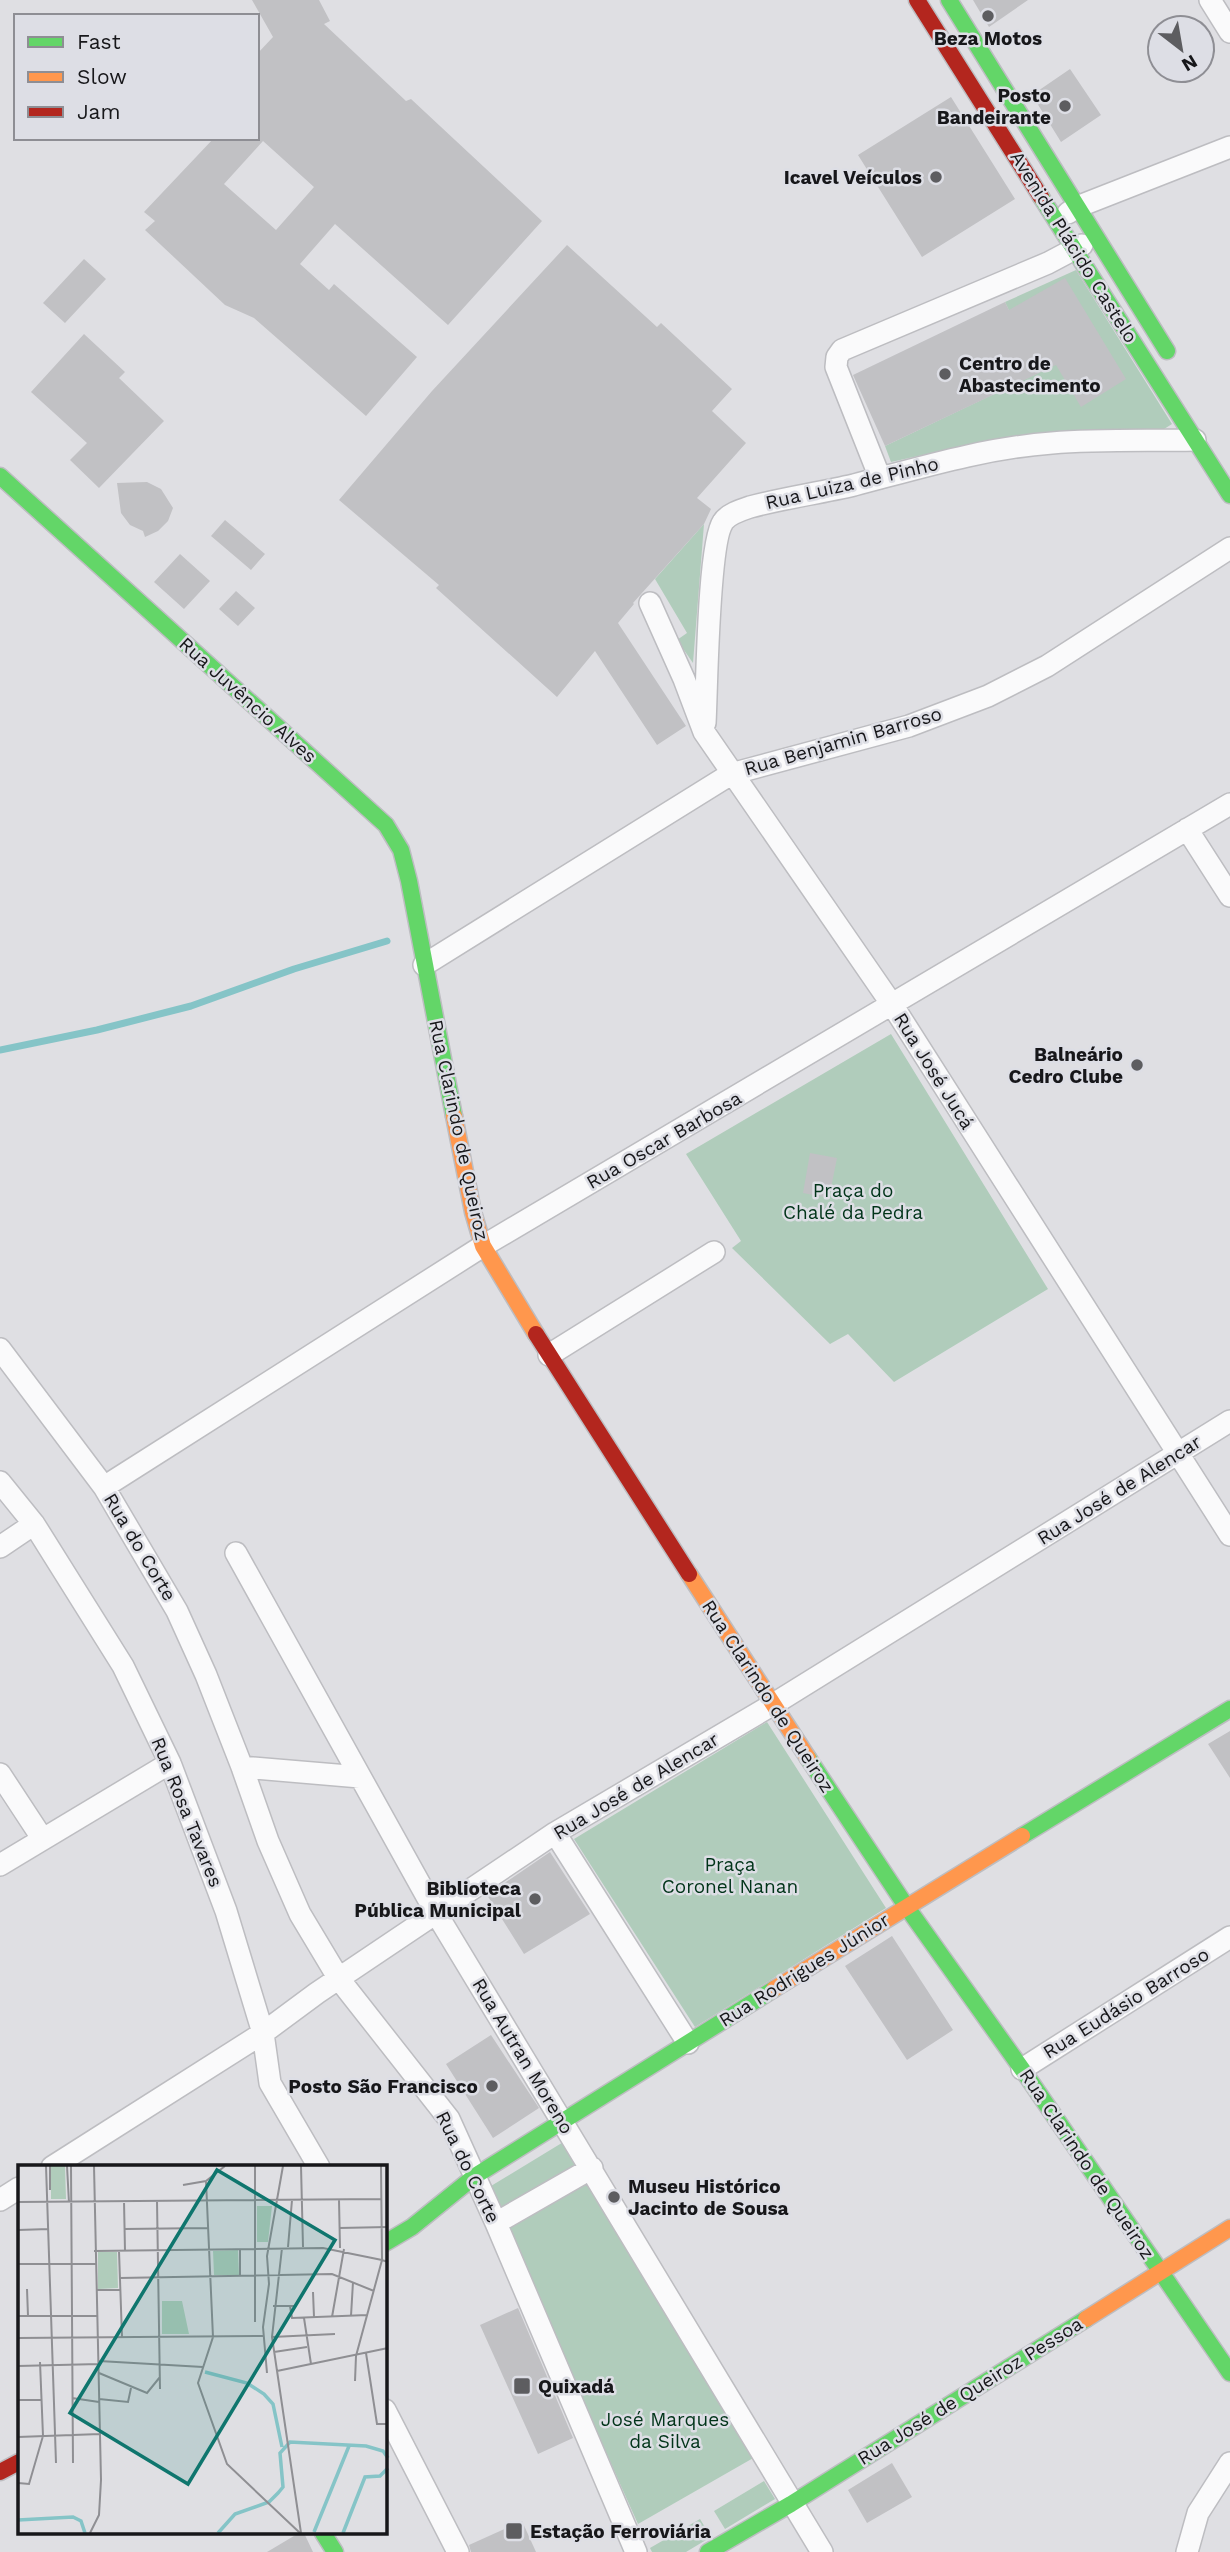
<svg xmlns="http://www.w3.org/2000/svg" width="1230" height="2552" viewBox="0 0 1230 2552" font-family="'Work Sans',sans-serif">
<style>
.green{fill:#b0ccbb}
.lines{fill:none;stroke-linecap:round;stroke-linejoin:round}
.stream{stroke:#85c4c7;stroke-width:7}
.building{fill:#c1c1c4;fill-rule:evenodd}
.street-casing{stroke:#bdbdc1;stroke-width:24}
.fast-casing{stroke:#bdbdc1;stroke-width:19}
.slow-casing{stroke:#bdbdc1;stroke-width:19}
.jam-casing{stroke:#bdbdc1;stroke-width:19}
.street{stroke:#fafafb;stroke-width:21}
.fast{stroke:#63d668;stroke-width:16}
.slow{stroke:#ff974d;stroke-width:16}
.jam{stroke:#b3261e;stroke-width:16}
.poi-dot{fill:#5d5d60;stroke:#dddee5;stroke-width:2.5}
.labels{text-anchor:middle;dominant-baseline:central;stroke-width:5;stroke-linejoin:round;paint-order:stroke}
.poi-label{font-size:19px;font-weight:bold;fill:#17171a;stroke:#dddee5;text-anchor:end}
.street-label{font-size:19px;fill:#17171a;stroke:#dddee5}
.park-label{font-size:19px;fill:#013419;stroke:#dddee5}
.inset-river{fill:none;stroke:#85c4c7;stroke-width:3.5}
.inset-road{fill:none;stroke:#8f8f93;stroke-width:2}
.view{fill:#0f766e;fill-opacity:0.15;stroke:#0f766e;stroke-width:3.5}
.inset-edge{fill:none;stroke:#17171a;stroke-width:3.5}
</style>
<rect width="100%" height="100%" fill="#dfdfe3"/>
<path class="green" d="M1076 270 1172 424 1153 436 1046 432 968 445 891 462 885 446 1038 373 1005 302Z
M704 524 693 663 677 640 687 633 655 579Z
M891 1034 1048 1289 894 1382 848 1334 830 1344 732 1248 741 1241 686 1154Z
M767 1722 886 1908 695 2027 574 1839Z
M565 2141 578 2163 499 2211 486 2189Z
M590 2180 755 2457 638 2524 506 2229Z
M764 2481 775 2499 725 2529 714 2511Z
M700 2519 711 2537 686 2552H652L650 2548Z"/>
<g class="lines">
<path class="stream" d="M0 1050 97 1030 191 1006 294 969 387 941"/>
</g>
<path class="building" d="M252 0H319L330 21 324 24 406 101 411 99 542 221 448 325 335 224 300 264 329 290 334 284 417 357 366 416 254 318 225 305 145 230 155 221 144 212 214 138H260L257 136V54L273 37ZM263 141 314 187 276 230 224 184Z
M973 0H1028L989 27Z
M1070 69 1101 115 1061 142 1032 95Z
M951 97 1015 199 922 257 858 155Z
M567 245 657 327 661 323 732 389 712 411 746 443 697 498 711 509 704 524 633 603 634 604 618 623 686 726 657 745 595 651 557 697 436 588 439 585 339 500 432 391Z
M84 259 106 279 65 323 43 303Z
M1065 278 1126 379 1081 407 1056 365 885 446 853 375 1005 302 1009 310Z
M84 334 125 372 119 378 164 421 99 488 70 460 87 443 31 392Z
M147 482 161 489 173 508 168 521 158 531 145 537 143 531 130 525 121 513 117 483Z
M225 520 265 554 251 570 211 536Z
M180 554 210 581 184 609 154 582Z
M236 591 255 608 238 626 219 609Z
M810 1153 837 1158 829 1198 803 1193Z
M1230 1731V1778L1208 1744Z
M550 1852 590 1914 524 1954 487 1895Z
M892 1936 953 2030 907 2060 845 1966Z
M491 2035 539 2108 493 2138 446 2064Z
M518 2308 573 2438 538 2454 480 2325Z
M892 2463 912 2497 867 2523 848 2490Z
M522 2521 536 2552H471L469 2545Z
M299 2533H304L313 2552H267Z"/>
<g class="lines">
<defs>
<path id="street" d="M1210 0 1230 32
M1068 213 1077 207 1230 147
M880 478 836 367 837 357 842 350 1048 263 1082 245
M650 603 684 679 704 732 893 1006 1230 1535
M705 723C707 688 708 544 723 522 728 514 741 510 750 507 784 498 820 493 854 485 919 468 984 448 1052 443 1099 439 1148 441 1195 440
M1187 829 1230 896
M424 965 731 774 909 726 988 696 1047 666 1230 548
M0 1349 104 1487 177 1611 206 1675 242 1767 268 1841 300 1914 339 1979 449 2119 496 2223 636 2552
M549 1355 714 1252
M0 1482 34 1524 123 1666 170 1763 226 1911 263 2033 270 2083 319 2167
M104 1487 483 1246 1230 804
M0 1547 34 1524
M236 1553 436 1913 822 2552
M242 1767 360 1777
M0 1774 42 1838
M555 1833 688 2043
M0 1865 170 1763
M1022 2069 1230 1937
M52 2167 263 2033 317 1993 555 1833 772 1705 1230 1421
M0 2200 19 2188
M496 2223 592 2168
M385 2410 458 2552
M1187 2552 1198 2513 1230 2463"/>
<path id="fast" d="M949 0 1167 351
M1041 197 1230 495
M0 476 386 825 401 850 409 881 454 1116
M808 1758 906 1906 1022 2069 1230 2373
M1022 1836 1230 1709
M385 2243 412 2227 475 2176 774 1989
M323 2533 335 2552
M708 2552 791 2504 1086 2319"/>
<path id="slow" d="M454 1116 473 1212 483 1246 536 1334
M689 1574 808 1758
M774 1989 1022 1836
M1086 2319 1230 2228"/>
<path id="jam" d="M917 0 1041 197
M536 1334 689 1574
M0 2472 19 2462"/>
</defs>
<use href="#street" class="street-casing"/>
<use href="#fast" class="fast-casing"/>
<use href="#slow" class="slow-casing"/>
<use href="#jam" class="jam-casing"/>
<use href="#street" class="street"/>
<use href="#fast" class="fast"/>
<use href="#slow" class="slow"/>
<use href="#jam" class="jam"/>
</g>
<g class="poi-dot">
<circle cx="988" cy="16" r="7"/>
<circle cx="1065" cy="106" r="7"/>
<circle cx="936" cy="177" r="7"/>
<circle cx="945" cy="374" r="7"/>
<circle cx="1137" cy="1065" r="7"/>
<circle cx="535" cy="1899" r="7"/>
<circle cx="492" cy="2086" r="7"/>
<circle cx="614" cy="2197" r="7"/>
<rect x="513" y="2377" width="18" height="18" rx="3.5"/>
<rect x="505" y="2522" width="18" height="18" rx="3.5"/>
</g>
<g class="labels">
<g class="poi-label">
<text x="988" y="38" text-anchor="middle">Beza Motos</text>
<text x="1051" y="95">Posto<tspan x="1051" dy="22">Bandeirante</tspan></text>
<text x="922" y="177">Icavel Veículos</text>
<text x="959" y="363" text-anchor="start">Centro de<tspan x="959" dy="22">Abastecimento</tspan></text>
<text x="1123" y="1054">Balneário<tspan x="1123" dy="22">Cedro Clube</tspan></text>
<text x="521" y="1888">Biblioteca<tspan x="521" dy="22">Pública Municipal</tspan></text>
<text x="478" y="2086">Posto São Francisco</text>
<text x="628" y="2186" text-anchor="start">Museu Histórico<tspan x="628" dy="22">Jacinto de Sousa</tspan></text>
<text x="538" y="2386" text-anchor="start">Quixadá</text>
<text x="530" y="2531" text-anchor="start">Estação Ferroviária</text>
</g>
<g class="street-label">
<text transform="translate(1074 247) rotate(58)">Avenida Plácido Castelo</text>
<text transform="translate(852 483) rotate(-13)">Rua Luiza de Pinho</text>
<text transform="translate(248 700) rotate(42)">Rua Juvêncio Alves</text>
<text transform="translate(843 741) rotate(-16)">Rua Benjamin Barroso</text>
<text transform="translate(934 1071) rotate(58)">Rua José Jucá</text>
<text transform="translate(459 1130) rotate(78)">Rua Clarindo de Queiroz</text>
<text transform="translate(664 1140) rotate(-30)">Rua Oscar Barbosa</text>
<text transform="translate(1119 1490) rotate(-32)">Rua José de Alencar</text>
<text transform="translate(140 1547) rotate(59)">Rua do Corte</text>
<text transform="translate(768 1696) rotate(57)">Rua Clarindo de Queiroz</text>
<text transform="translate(636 1786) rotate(-31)">Rua José de Alencar</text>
<text transform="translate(187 1812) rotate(68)">Rua Rosa Tavares</text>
<text transform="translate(804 1970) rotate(-32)">Rua Rodrigues Júnior</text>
<text transform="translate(1126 2003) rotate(-32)">Rua Eudásio Barroso</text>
<text transform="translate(523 2056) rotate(59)">Rua Autran Moreno</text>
<text transform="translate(1087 2164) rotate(56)">Rua Clarindo de Queiroz</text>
<text transform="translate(468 2167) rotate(64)">Rua do Corte</text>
<text transform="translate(970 2391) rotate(-32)">Rua José de Queiroz Pessoa</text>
</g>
<g class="park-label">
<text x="853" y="1190">Praça do<tspan x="853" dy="22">Chalé da Pedra</tspan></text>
<text x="730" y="1864">Praça<tspan x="730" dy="22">Coronel Nanan</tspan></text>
<text x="665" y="2419">José Marques<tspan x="665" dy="22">da Silva</tspan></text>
</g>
</g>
<g transform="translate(18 2165)">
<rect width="369" height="369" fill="#dfdfe3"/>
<path d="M33 1H47L48 34H33ZM239 41H254L250 77H239ZM220 85 221 110H196L195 86ZM80 87H99L100 123 80 124ZM144 136H164L171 169H144Z" fill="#b0ccbb"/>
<path class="inset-river" d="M187 207 229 218 246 229 255 239 264 282M0 355 55 352 63 356 67 368M296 367 331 281M200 368 217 349 251 337 260 328 265 322 262 288 272 277 348 281 365 286 370 293M325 368 347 312 362 311 370 303"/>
<path class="inset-road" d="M28 1 38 298M32 1V25M49 1 51 38M53 1 55 298M283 1 285 82M188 16 195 172 180 218 209 299 282 368M165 20 188 16 207 1M321 35 322 83M106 36 107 86M139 36 142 224M0 37 363 34M321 63 370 62M106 64 191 63M0 65 31 64M270 82 274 35M264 83 254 172 283 368M222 84V112M76 86 305 83 364 95 363 1M101 86 104 172M0 99H79M102 113 314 109 356 126M9 124 10 151M78 125H102M295 127 296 152M255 141H278M272 141 274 153 349 150M0 151H80M333 151 335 117M314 152 326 84M286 153 293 199M237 157V1M254 172 317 169M0 173 245 171M256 187 289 182M348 188 359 259H370M81 196 185 202M0 201 81 199M259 206 370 183M81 208 129 228 142 212M249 208 245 162 251 119 249 91 265 1M337 216 338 191 364 95 370 97M54 233 81 237M81 234 110 237 113 223M0 235H24M0 272 82 269M0 318 11 319 25 271 22 197M72 368 81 350 83 315 76 1"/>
<path class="view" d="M199 5 317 75 170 319 52 248Z"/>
<rect width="369" height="369" class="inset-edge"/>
</g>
<rect x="14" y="14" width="245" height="126" fill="#dddee5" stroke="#8e8e94" stroke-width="2"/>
<rect x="28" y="37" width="35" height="10" fill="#63d668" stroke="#8e8e94" stroke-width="2"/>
<text x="77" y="49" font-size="21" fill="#17171a">Fast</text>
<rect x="28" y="72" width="35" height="10" fill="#ff974d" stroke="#8e8e94" stroke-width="2"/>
<text x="77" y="84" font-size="21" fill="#17171a">Slow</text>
<rect x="28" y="107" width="35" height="10" fill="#b3261e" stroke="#8e8e94" stroke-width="2"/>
<text x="77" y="119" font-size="21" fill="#17171a">Jam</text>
<g transform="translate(1181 49) rotate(149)"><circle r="33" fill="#dddee5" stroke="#8e8e94" stroke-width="2"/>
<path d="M0-5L12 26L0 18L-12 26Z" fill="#5d5d60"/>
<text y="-10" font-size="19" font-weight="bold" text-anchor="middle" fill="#17171a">N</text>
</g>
</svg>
